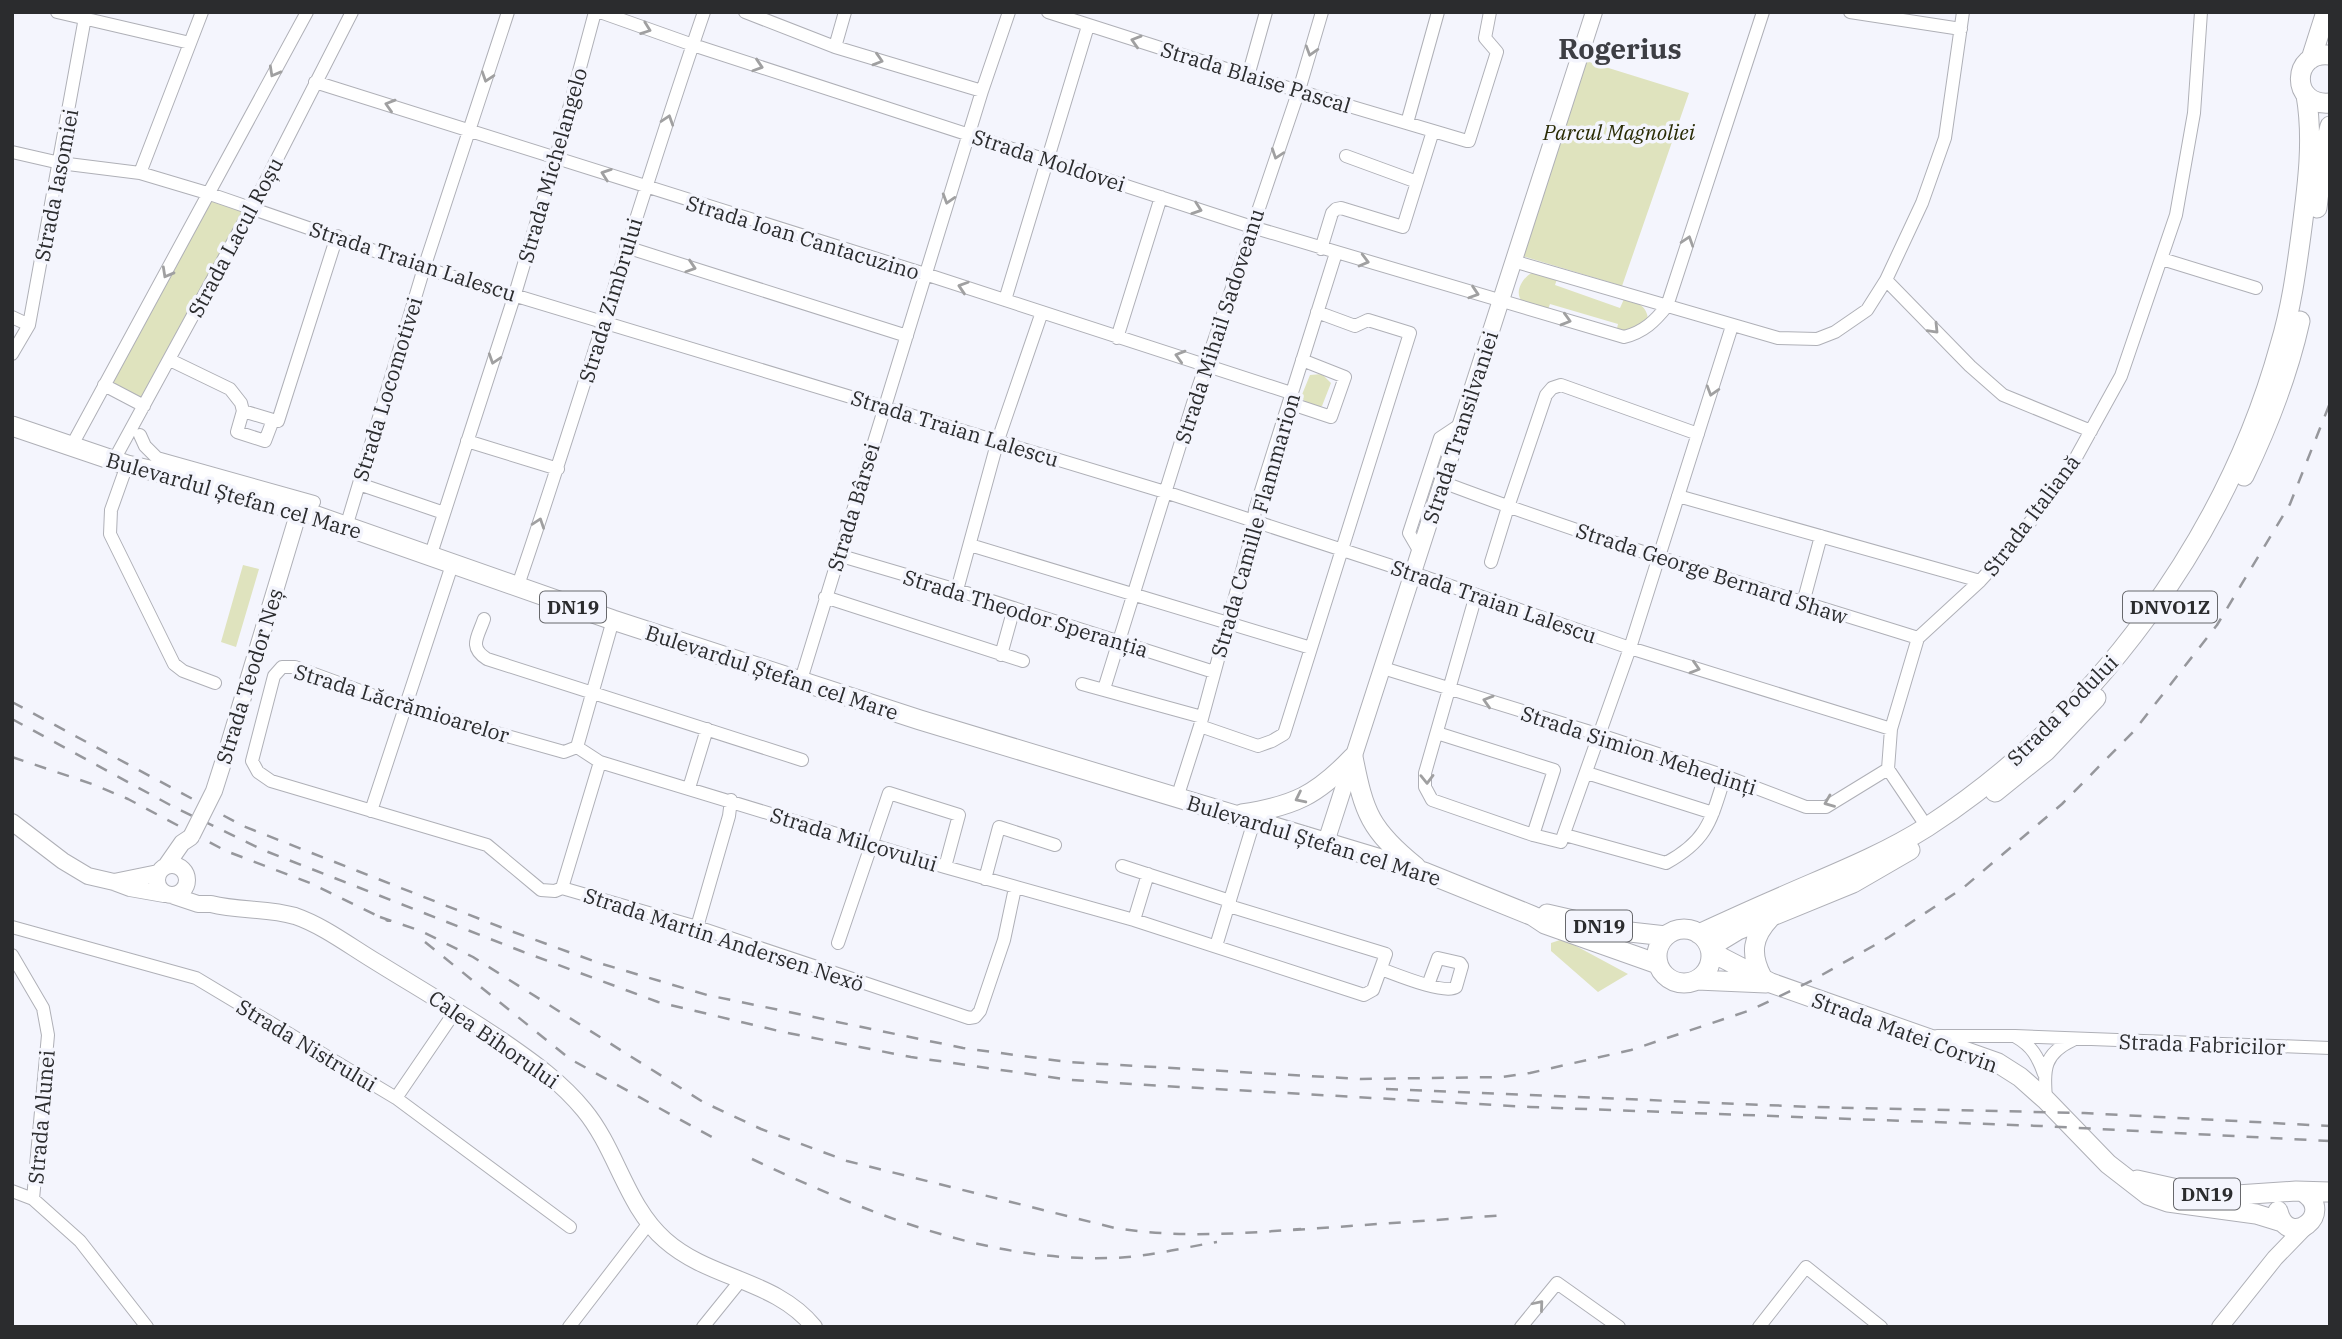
<svg xmlns="http://www.w3.org/2000/svg" width="2342" height="1339" viewBox="0 0 2342 1339" font-family="'IBM Plex Serif',serif">
<style>
.green{fill:#dfe3be}
.lines{fill:none;stroke-linecap:round;stroke-linejoin:round}
.street-casing{stroke:#afb0b7;stroke-width:14}
.secondary-casing{stroke:#afb0b7;stroke-width:18}
.primary-casing{stroke:#afb0b7;stroke-width:21}
.street{stroke:#fff;stroke-width:12}
.secondary{stroke:#fff;stroke-width:16}
.primary{stroke:#fff;stroke-width:19}
.rail{stroke:#96979c;stroke-width:2.5;stroke-dasharray:12 12;stroke-linecap:butt}
.secondary-bridge-casing{stroke:#afb0b7;stroke-width:18;stroke-linecap:butt}
.secondary-bridge{stroke:#fff;stroke-width:16}
.oneway{stroke:#a0a0a1}
.labels{text-anchor:middle;dominant-baseline:central;stroke-width:7;stroke-linejoin:round;paint-order:stroke}
.shield{fill:#f4f5fd;stroke:#67686c;stroke-width:2}
.shield-label{font-size:19px;font-weight:bold;fill:#2b2c2e}
.street-label{font-size:21px;fill:#2b2c2e;stroke:#f4f5fd}
.park-label{font-size:21px;font-style:italic;fill:#2a2c05;stroke:#f4f5fd}
.district-label{font-size:28px;font-weight:bold;fill:#3d3e44;stroke:#f4f5fd}
</style>
<rect width="100%" height="100%" fill="#f4f5fd"/>
<path class="green" d="M1586 61 1689 93 1622 286 1522 256Z
M207 193 252 207 144 406 104 385Z
M1532 273 1558 276 1555 285 1620 308 1624 299C1635 301 1647 305 1648 319L1638 328 1616 333 1618 324 1550 304 1547 312C1540 309 1530 307 1524 303 1512 294 1523 277 1532 273Z
M1322 374 1331 383 1322 406 1310 407 1301 397 1310 375Z
M243 565 259 569 236 647 221 642Z
M1563 939 1628 974 1598 992 1551 951V943Z"/>
<g class="lines">
<defs>
<path id="street" d="M57 12 190 43
M600 12 693 45 1252 227 1624 337C1644 332 1655 321 1667 306L1763 12
M745 12 835 47 982 91
M1048 12 1248 76 1467 141H1469L1497 52 1485 38 1490 12
M1850 12 1961 29
M835 47 845 12
M1248 76 1266 12
M315 82 925 274 1291 393
M1407 123 1438 12
M12 152 60 163 140 173 207 193 424 268 1165 492 1413 573 1630 648 1891 729
M1346 156 1417 182
M140 173 202 12
M626 247 907 336
M1321 249 1332 213 1336 209 1341 208 1403 227 1433 131
M2162 259 2256 288
M1513 261 1778 338 1817 339 1835 332 1867 310 1886 280 1922 203 1945 138 1963 12
M1886 280 1970 366 2003 395 2091 431
M1005 300 1088 26
M12 317 29 325
M1117 338 1161 197
M12 354 29 325 86 12
M170 360 230 389 241 403 243 411 237 432 265 441 273 420 278 421 337 236
M104 385 144 406
M1289 403 1331 417 1345 377 1302 360
M243 411 273 420
M140 435 145 446 157 458 314 502
M467 441 558 469
M71 447 307 12
M114 460 257 198 352 12
M127 465 111 510 110 534 174 664 183 671 215 683
M1442 482C1598 541 1758 588 1918 638
M359 484 444 513
M1678 496 1980 581
M346 527 424 268 508 12
M970 545 1311 648
M1420 552 1409 533 1440 438 1461 424
M838 555 957 590 1214 672
M430 557 515 294 556 157 595 12
M1491 562 1508 507 1546 395 1552 388 1561 385 1698 434
M517 588C583 397 638 203 704 12
M957 590 998 440 1042 312
M1476 595 1425 773V787L1432 800 1533 835 1561 842 1630 648 1732 326
M825 597 1023 661
M1803 603 1821 536
M484 619C478 637 468 647 487 659L802 760
M1001 655 1014 608
M1383 668 1600 735 1725 776 1806 807H1826L1888 769
M800 683 982 91 1009 12
M1082 684 1202 717
M1104 689 1194 400 1299 90 1322 12
M1200 726 1258 746 1272 741 1284 734 1410 333 1368 320 1355 326 1317 312
M1437 733 1554 770 1533 835
M577 747 564 752 407 708 295 667H282L274 676 252 761 258 772 271 781 487 845 541 890 555 891 562 888 697 927 969 1018 975 1017 980 1011 1004 940 1015 888
M577 747 600 762 945 867 1134 920 1364 995 1373 990 1386 954 1229 906
M577 747 613 620
M1587 773 1713 813
M689 788 707 729
M1177 798 1200 726 1252 534 1255 510 1336 253
M371 811 452 565
M1927 827 1888 769 1891 729 1918 638 1980 581 2012 546 2068 472 2121 376 2176 215 2194 113 2201 12
M1565 835 1666 863C1708 840 1711 820 1725 776
M1122 866 1230 901
M985 879 999 827 1055 845
M562 888 600 762
M1134 920 1148 874
M12 927 196 978 396 1098 570 1227
M697 927 729 816 731 800
M838 943 889 793 959 815 945 867
M1216 946 1254 821
M12 955 43 1008 48 1035 33 1199
M1381 969C1395 974 1445 995 1456 987L1462 966 1460 963 1438 958 1428 985
M1937 1036H2015L2330 1048
M2016 1037C2032 1046 2038 1057 2044 1074
M396 1098 456 1010
M2046 1100C2044 1069 2043 1054 2073 1040
M12 1191 33 1199 80 1241 147 1327
M569 1327 649 1223
M703 1327 741 1280
M1521 1327 1557 1283 1619 1327
M1759 1327 1806 1267 1881 1327"/>
<path id="secondary" d="M228 747 299 511
M12 822 63 861 88 876 114 882 130 888 164 894
M1326 842 1594 12
M157 880a15 15 0 1 1 30 0a15 15 0 1 1-30 0Z
M166 866 182 843 191 837
M114 882 158 873
M174 896 198 904H211C238 911 268 908 295 916 324 926 351 947 378 963 420 989 463 1014 504 1042 533 1062 561 1082 584 1110 617 1150 626 1206 665 1240 710 1280 775 1279 814 1327
M2220 1327 2275 1258 2308 1224"/>
<path id="primary" d="M2330 55C2291 50 2290 107 2330 103
M2311 59 2326 12
M2317 208 2324 150 2330 126
M12 426 127 465 163 473 311 514 613 620 920 720 1424 872 1533 916 1545 924 1658 964
M2244 476C2268 426 2288 375 2300 321
M1353 757C1364 813 1370 830 1416 867
M1995 792 2046 751 2096 698
M1242 814C1294 806 1317 795 1353 757
M1547 914 1621 931 1666 936
M1657 956a27 27 0 1 1 54 0a27 27 0 1 1-54 0Z
M1699 934C1723 923 1747 912 1770 902 1823 878 1878 858 1927 827 2095 718 2227 537 2280 345 2291 309 2296 272 2301 235 2307 189 2314 141 2306 95
M1710 947 1738 930 1853 883 1910 850
M1711 952 1771 983 1998 1063 2020 1077 2046 1100 2108 1164 2148 1195 2168 1202 2256 1214 2282 1222
M1762 977C1750 954 1752 937 1770 918
M1697 980 1766 983
M2137 1180 2200 1194 2237 1195 2296 1191 2330 1192
M2278 1211C2288 1251 2337 1213 2303 1192"/>
</defs>
<use href="#street" class="street-casing"/>
<use href="#secondary" class="secondary-casing"/>
<use href="#primary" class="primary-casing"/>
<use href="#street" class="street"/>
<use href="#secondary" class="secondary"/>
<use href="#primary" class="primary"/>
<path class="rail" d="M12 702 243 826 508 930 599 963 707 995 963 1048 1068 1062 1361 1079 1502 1077 1530 1073 1631 1050 1751 1010 1813 980 1889 937 1963 888 2062 804 2134 731 2217 625 2290 504 2330 403
M12 719 172 806 263 850 521 951 658 1002 783 1032 911 1057 1071 1080 1164 1086 1530 1107 2041 1126 2330 1141
M12 757 92 784 128 799 226 851 310 883 388 921
M380 917 421 931 473 957 703 1102 761 1129 847 1161 1115 1228C1177 1238 1238 1234 1301 1229
M425 942 570 1059 719 1141
M1386 1089 1813 1107 2084 1113 2330 1126
M752 1159C863 1211 982 1261 1107 1258 1143 1258 1181 1248 1217 1242
M1293 1230 1506 1215"/>
<defs>
<path id="secondary-bridge" d="M192 835 214 791 228 747"/>
</defs>
<use href="#secondary-bridge" class="secondary-bridge-casing"/>
<use href="#secondary-bridge" class="secondary-bridge"/>
</g>
<defs><path id="oneway-chevron" d="M-2-3.5L2.5 0L-2 3.5" fill="none" stroke-width="1.6" stroke-linecap="round" stroke-linejoin="round" transform="scale(1.75)"/></defs>
<g class="oneway">
<use href="#oneway-chevron" transform="translate(646 29) rotate(20)"/>
<use href="#oneway-chevron" transform="translate(1136 41) rotate(-163)"/>
<use href="#oneway-chevron" transform="translate(1311 51) rotate(107)"/>
<use href="#oneway-chevron" transform="translate(878 60) rotate(17)"/>
<use href="#oneway-chevron" transform="translate(758 66) rotate(18)"/>
<use href="#oneway-chevron" transform="translate(274 72) rotate(119)"/>
<use href="#oneway-chevron" transform="translate(487 77) rotate(108)"/>
<use href="#oneway-chevron" transform="translate(390 105) rotate(-163)"/>
<use href="#oneway-chevron" transform="translate(668 120) rotate(-72)"/>
<use href="#oneway-chevron" transform="translate(1277 154) rotate(109)"/>
<use href="#oneway-chevron" transform="translate(606 174) rotate(-161)"/>
<use href="#oneway-chevron" transform="translate(948 199) rotate(107)"/>
<use href="#oneway-chevron" transform="translate(1197 209) rotate(19)"/>
<use href="#oneway-chevron" transform="translate(1688 241) rotate(-72)"/>
<use href="#oneway-chevron" transform="translate(1364 261) rotate(15)"/>
<use href="#oneway-chevron" transform="translate(691 267) rotate(18)"/>
<use href="#oneway-chevron" transform="translate(167 273) rotate(119)"/>
<use href="#oneway-chevron" transform="translate(963 287) rotate(-162)"/>
<use href="#oneway-chevron" transform="translate(1474 293) rotate(18)"/>
<use href="#oneway-chevron" transform="translate(1566 320) rotate(16)"/>
<use href="#oneway-chevron" transform="translate(1934 329) rotate(46)"/>
<use href="#oneway-chevron" transform="translate(1180 356) rotate(-164)"/>
<use href="#oneway-chevron" transform="translate(494 359) rotate(108)"/>
<use href="#oneway-chevron" transform="translate(1712 391) rotate(107)"/>
<use href="#oneway-chevron" transform="translate(539 523) rotate(-71)"/>
<use href="#oneway-chevron" transform="translate(1695 668) rotate(17)"/>
<use href="#oneway-chevron" transform="translate(1488 701) rotate(-163)"/>
<use href="#oneway-chevron" transform="translate(1427 779) rotate(89)"/>
<use href="#oneway-chevron" transform="translate(1300 798) rotate(154)"/>
<use href="#oneway-chevron" transform="translate(1829 802) rotate(158)"/>
<use href="#oneway-chevron" transform="translate(1539 1305) rotate(-50)"/>
</g>
<g class="labels">
<g class="shield">
<rect x="540" y="591.5" width="66" height="31" rx="5"/>
<rect x="2123" y="591.5" width="94" height="31" rx="5"/>
<rect x="1566" y="910.5" width="66" height="31" rx="5"/>
<rect x="2174" y="1178.5" width="66" height="31" rx="5"/>
</g>
<g class="shield-label">
<text x="573" y="607">DN19</text>
<text x="2170" y="607">DNVO1Z</text>
<text x="1599" y="926">DN19</text>
<text x="2207" y="1194">DN19</text>
</g>
<g class="street-label">
<text transform="translate(1256 77) rotate(17)">Strada Blaise Pascal</text>
<text transform="translate(1049 160) rotate(18)">Strada Moldovei</text>
<text transform="translate(552 165) rotate(-74)">Strada Michelangelo</text>
<text transform="translate(56 185) rotate(-79)">Strada Iasomiei</text>
<text transform="translate(235 237) rotate(-62)">Strada Lacul Roșu</text>
<text transform="translate(803 237) rotate(17)">Strada Ioan Cantacuzino</text>
<text transform="translate(413 261) rotate(18)">Strada Traian Lalescu</text>
<text transform="translate(610 300) rotate(-73)">Strada Zimbrului</text>
<text transform="translate(1219 326) rotate(-72)">Strada Mihail Sadoveanu</text>
<text transform="translate(387 389) rotate(-73)">Strada Locomotivei</text>
<text transform="translate(1460 427) rotate(-72)">Strada Transilvaniei</text>
<text transform="translate(955 428) rotate(17)">Strada Traian Lalescu</text>
<text transform="translate(234 495) rotate(16)">Bulevardul Ștefan cel Mare</text>
<text transform="translate(853 507) rotate(-73)">Strada Bârsei</text>
<text transform="translate(2031 515) rotate(-53)">Strada Italiană</text>
<text transform="translate(1255 525) rotate(-74)">Strada Camille Flammarion</text>
<text transform="translate(1712 573) rotate(18)">Strada George Bernard Shaw</text>
<text transform="translate(1494 601) rotate(19)">Strada Traian Lalescu</text>
<text transform="translate(1026 613) rotate(17)">Strada Theodor Speranția</text>
<text transform="translate(772 672) rotate(18)">Bulevardul Ștefan cel Mare</text>
<text transform="translate(249 676) rotate(-73)">Strada Teodor Neș</text>
<text transform="translate(402 703) rotate(17)">Strada Lăcrămioarelor</text>
<text transform="translate(2062 710) rotate(-45)">Strada Podului</text>
<text transform="translate(1639 750) rotate(18)">Strada Simion Mehedinți</text>
<text transform="translate(854 839) rotate(17)">Strada Milcovului</text>
<text transform="translate(1314 840) rotate(17)">Bulevardul Ștefan cel Mare</text>
<text transform="translate(724 939) rotate(18)">Strada Martin Andersen Nexö</text>
<text transform="translate(1905 1032) rotate(20)">Strada Matei Corvin</text>
<text transform="translate(494 1039) rotate(35)">Calea Bihorului</text>
<text transform="translate(2202 1044) rotate(2)">Strada Fabricilor</text>
<text transform="translate(307 1045) rotate(31)">Strada Nistrului</text>
<text transform="translate(41 1117) rotate(-85)">Strada Alunei</text>
</g>
<g class="park-label">
<text x="1619" y="132">Parcul Magnoliei</text>
</g>
<g class="district-label">
<text x="1620" y="48">Rogerius</text>
</g>
</g>
<rect width="2342" height="1339" fill="none" stroke="#2b2c2e" stroke-width="28"/>
</svg>
